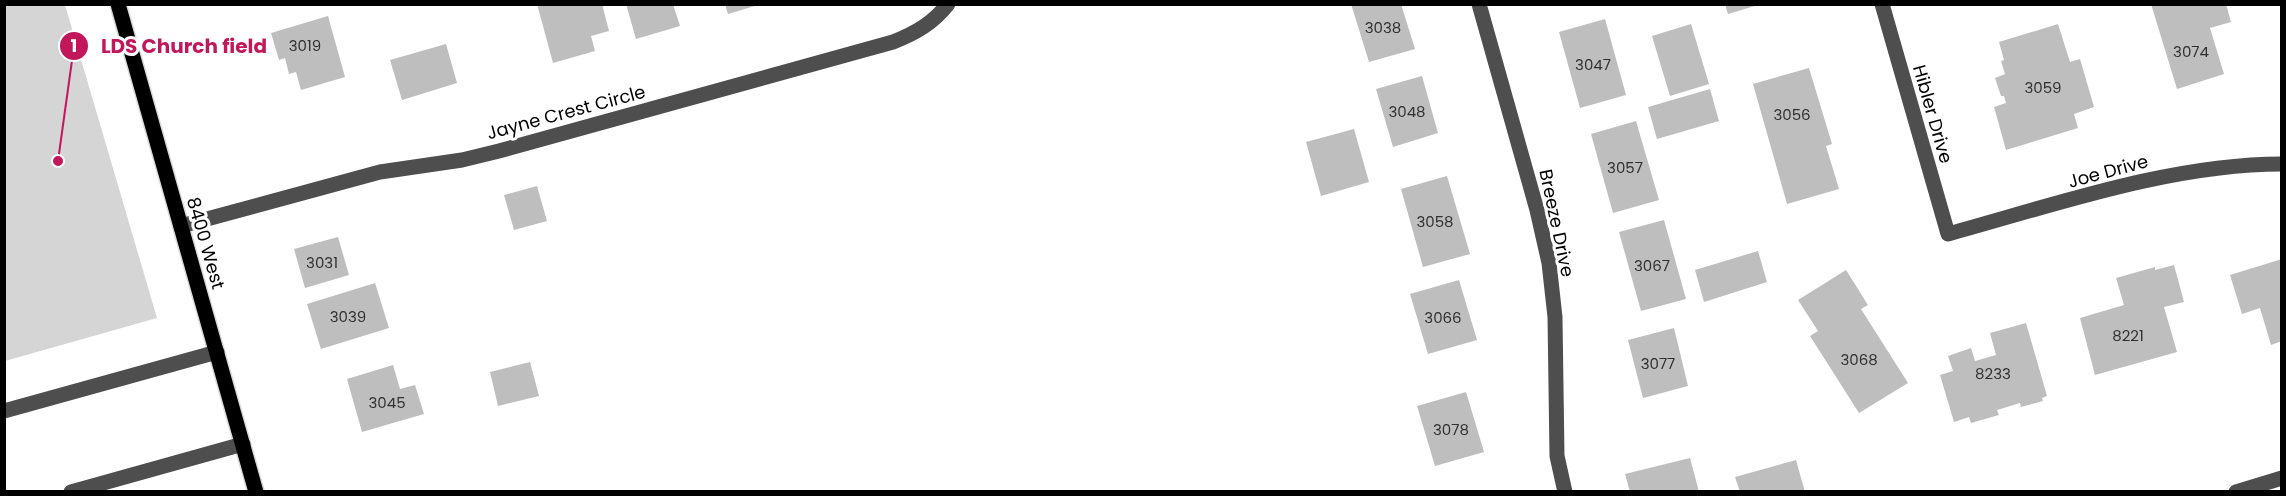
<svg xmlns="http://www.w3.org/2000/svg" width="2286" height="496" viewBox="0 0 2286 496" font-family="Poppins,sans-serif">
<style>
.green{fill:#d5d5d5}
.building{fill:#bebebe}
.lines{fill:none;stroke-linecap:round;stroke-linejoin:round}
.major-casing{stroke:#dbdbdb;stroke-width:18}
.minor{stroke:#4e4e4e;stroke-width:15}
.major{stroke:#000;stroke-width:15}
.labels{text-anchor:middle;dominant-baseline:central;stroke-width:6;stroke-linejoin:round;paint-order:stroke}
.number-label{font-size:15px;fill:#303030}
.street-label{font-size:18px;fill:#000;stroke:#fff}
.leader{fill:none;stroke:#c2185b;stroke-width:2}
.callout-dot{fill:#c2185b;stroke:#fff;stroke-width:2}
.mark-label{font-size:18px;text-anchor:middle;font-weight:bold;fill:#fff}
.callout-label{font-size:20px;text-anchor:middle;font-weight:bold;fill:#c2185b;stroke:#fff;stroke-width:6;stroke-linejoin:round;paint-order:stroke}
</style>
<rect width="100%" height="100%" fill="#fff"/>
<path class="green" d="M5 4 65 5 157 318 5 361Z"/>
<path class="building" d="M537 4H602L609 31 591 36 595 51 553 63Z
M626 4H673L680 26 636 39Z
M725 4H758V5L728 14Z
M1351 4H1401L1415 49 1369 62Z
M1725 4H1758V5L1728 14Z
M2151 4H2226L2231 22 2210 28 2224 74 2177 89Z
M328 16 345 77 301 90 296 72 289 74 285 58 279 60 271 33Z
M1605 19 1626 95 1580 108 1559 32Z
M1691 24 1709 84 1670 96 1652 36Z
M2058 24 2070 62 2080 59 2094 107 2074 114 2078 128 2006 150 1994 107 2006 103 2004 96H2001L1995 78 2005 74 2001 61 2004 60 1999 42Z
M446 44 457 83 402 100 390 60Z
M1809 68 1832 144 1826 146 1839 189 1787 204 1753 84Z
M1422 76 1438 133 1393 147 1376 89Z
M1710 89 1719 121 1657 139 1648 107Z
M1636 121 1659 200 1613 213 1591 134Z
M1354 129 1369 182 1321 196 1306 142Z
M1447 176 1470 254 1423 267 1401 189Z
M537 186 547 221 514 230 504 195Z
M1664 220 1686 299 1641 311 1619 232Z
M338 237 349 275 305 288 294 249Z
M1758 251 1767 282 1704 302 1695 270Z
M2282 259V341L2271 345 2260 308 2242 314 2230 275Z
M2174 265 2184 302 2164 307 2177 352 2095 375 2080 318 2124 305 2116 278 2155 267V270Z
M1846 270 1868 305 1861 309 1908 383 1859 413 1810 336 1818 331 1798 300Z
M1459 280 1477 340 1428 354 1410 294Z
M375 283 389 328 321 349 307 304Z
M2026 323 2047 396 2042 398 2043 401 2021 407 2020 403 1997 410 1999 415 1971 423 1969 417 1954 422 1940 375 1953 371 1948 356 1971 348 1975 361 1996 355 1990 333Z
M1674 328 1688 386 1643 398 1628 340Z
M530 362 539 396 498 406 490 372Z
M393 365 400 389 415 385 424 414 362 432 347 379Z
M1466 392 1484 452 1435 466 1417 406Z
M1690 458 1699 492H1630L1625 474Z
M1796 460 1805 492H1740L1735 477Z"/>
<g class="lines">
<defs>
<path id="major" d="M118 4 256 492"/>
</defs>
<use href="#major" class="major-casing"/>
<path class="minor" d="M1479 4 1537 210 1549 263 1555 317 1557 456 1565 492
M1882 4 1948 234C2054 205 2171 164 2282 164
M181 226 380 172 462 160 499 151 893 42C916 33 933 23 948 4
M4 411 217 352
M71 492 243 444
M2236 492 2282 478"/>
<use href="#major" class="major"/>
</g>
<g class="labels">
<g class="number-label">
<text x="1383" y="27">3038</text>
<text x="305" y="45">3019</text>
<text x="2191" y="51">3074</text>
<text x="1593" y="64">3047</text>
<text x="2043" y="87">3059</text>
<text x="1407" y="111">3048</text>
<text x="1792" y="114">3056</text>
<text x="1625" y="167">3057</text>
<text x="1435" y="221">3058</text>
<text x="322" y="262">3031</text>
<text x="1652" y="265">3067</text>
<text x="348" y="316">3039</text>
<text x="1443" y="317">3066</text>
<text x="2128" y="335">8221</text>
<text x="1859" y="359">3068</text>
<text x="1658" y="363">3077</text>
<text x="1993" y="373">8233</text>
<text x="387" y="402">3045</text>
<text x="1451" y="429">3078</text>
</g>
<g class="street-label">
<text transform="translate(566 112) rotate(-15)">Jayne Crest Circle</text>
<text transform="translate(1933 114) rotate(74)">Hibler Drive</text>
<text transform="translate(2108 171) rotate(-15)">Joe Drive</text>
<text transform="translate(1557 223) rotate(78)">Breeze Drive</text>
<text transform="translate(206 243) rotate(74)">8400 West</text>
</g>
</g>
<path class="leader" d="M58 161L74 46"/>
<g class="callout-dot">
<circle cx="58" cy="161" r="6"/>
<circle cx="74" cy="46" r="15"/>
</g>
<g class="mark-label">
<text x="74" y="52">1</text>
</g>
<g class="callout-label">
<text x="184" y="53">LDS Church field</text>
</g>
<rect width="2286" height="496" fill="none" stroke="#000000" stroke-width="12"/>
</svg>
